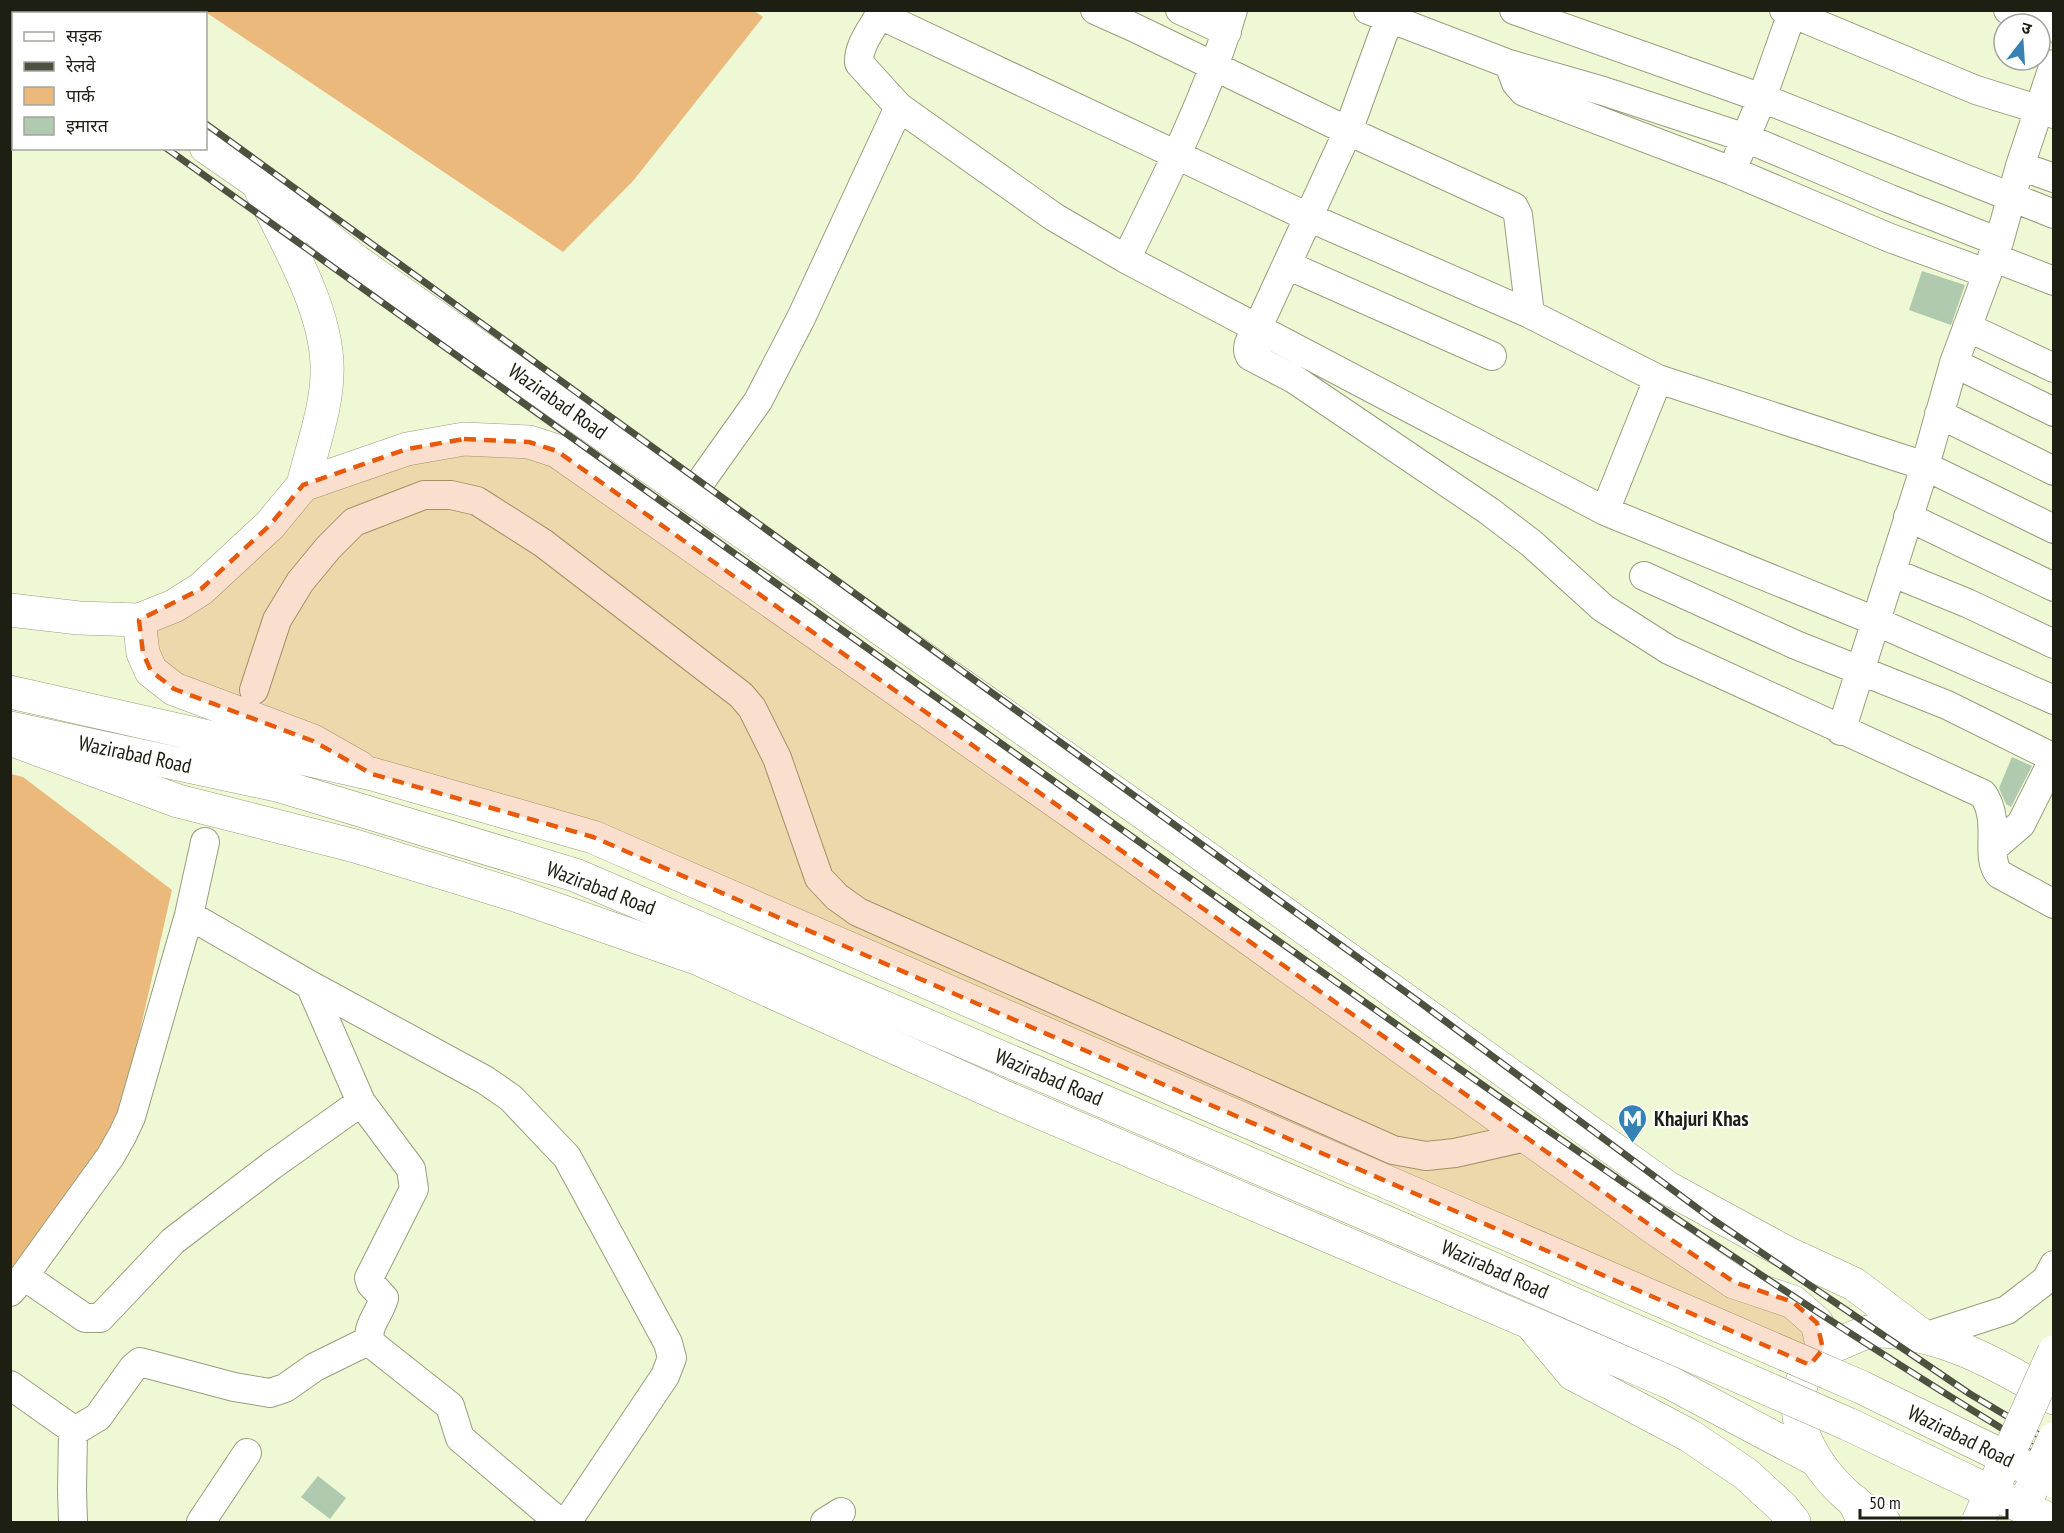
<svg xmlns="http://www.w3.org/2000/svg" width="2064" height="1533" viewBox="0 0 2064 1533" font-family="'PT Sans Narrow','Noto Sans Devanagari',sans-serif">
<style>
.green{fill:#ecb97d}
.building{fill:#afcaae}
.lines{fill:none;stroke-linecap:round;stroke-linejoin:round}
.minor-casing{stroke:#979f7e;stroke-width:30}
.major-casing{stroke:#979f7e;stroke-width:34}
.highway-casing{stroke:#979f7e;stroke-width:34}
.minor{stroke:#fff;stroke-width:28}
.major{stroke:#fff;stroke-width:33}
.highway{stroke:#fff;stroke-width:33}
.rail-casing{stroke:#4d513f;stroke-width:7}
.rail{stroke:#fff;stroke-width:4.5;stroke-dasharray:14;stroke-linecap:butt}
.highway-bridge-casing{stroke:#979f7e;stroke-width:34;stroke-linecap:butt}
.highway-bridge{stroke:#fff;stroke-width:33}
.marked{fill:#e8590c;fill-opacity:0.2;stroke:#e8590c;stroke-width:4.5;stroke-dasharray:12 8;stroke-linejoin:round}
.labels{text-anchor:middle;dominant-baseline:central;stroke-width:4.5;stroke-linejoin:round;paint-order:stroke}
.street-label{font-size:21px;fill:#1c1f12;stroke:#fff}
.poi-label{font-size:21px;font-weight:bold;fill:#1c1f12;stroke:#fff;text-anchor:start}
</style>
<rect width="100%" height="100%" fill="#eef8d4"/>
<path class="green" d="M753 10 763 17 633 181 563 252 204 11Z
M11 774 23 777 172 890 116 1136 11 1269Z"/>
<path class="building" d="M1922 271 1965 285 1951 325 1909 310Z
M2012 757 2032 766 2011 807 2006 804 1999 788Z
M318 1476 346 1498 330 1519 301 1497Z"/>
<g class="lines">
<defs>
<path id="minor" d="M882 10C874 27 858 44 859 63L899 107 1054 217 1126 259 1605 511 1875 621 2054 700
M1095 10 1133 27 1348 131 1514 207 1518 215 1530 314
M1180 10 1227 32
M1368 10 1509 64 1516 83 1524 92 1732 171 1890 238 1986 273
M1392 10 1348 131 1258 327C1253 336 1244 346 1250 356L1294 379 1489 511 1531 543 1603 608 1669 650 1983 794C2002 822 1984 855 1999 874L2054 904
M1514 10 1762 98 2054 214
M1784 10 1976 90 2054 114
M2008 10 2054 28
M63 14 64 10
M880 15 1308 217 1530 314 1658 379 1925 466 2054 529
M1509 64 1603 91 1746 138 1890 199 1999 242
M1738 156 1762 98 1793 10
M2020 166 2054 178
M1992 257 2054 281
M1126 259C1166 178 1207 97 1233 10
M1287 265 1492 356
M1967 327 2054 368
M1954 363 2054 412
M1939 414 2054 471
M692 494 758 401 801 318 899 107
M1605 511 1658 379
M1908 517 2054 587
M1891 572 1967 603 2054 644
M1644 576 1796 645 1947 705 2054 758
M254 690 277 620 300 582 328 548 354 522 424 495H451L477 501 543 543 741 695 752 708 777 758 819 878 837 897 858 912 1393 1150 1426 1156 1455 1153 1526 1137
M1841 731 1925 466 1954 363 1999 242 2020 166 2054 64
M1993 848 2021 824 2054 758
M189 915 310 985 485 1080 511 1098 567 1157 668 1343 672 1358 665 1376 567 1522
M310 985 361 1102 411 1169 414 1189 369 1278 371 1284 384 1298C380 1314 362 1330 373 1345L450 1406 460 1438 559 1522
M24 1276 85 1318H100L173 1241 271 1166 361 1102
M10 1292 24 1276 110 1157 122 1136 131 1117 189 915 205 842
M1924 1337 2007 1310 2046 1280 2054 1265
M10 1385 68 1426 73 1432 72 1490 73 1522
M73 1432 98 1417 133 1368 140 1362 234 1387 270 1393 285 1388 315 1367 370 1340
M201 1522 247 1453
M825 1522 841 1512"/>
<path id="major" d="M12 10 16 14
M10 88 14 87
M206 147 258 183 356 261 1151 818 1668 1188 1787 1253 1854 1284 1924 1337
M261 190C286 242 325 306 327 364 329 402 312 448 303 485
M10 610 79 618 139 620 174 606 201 589 270 525 303 485 407 449 464 439 529 442 557 451 1124 849 1657 1230 1734 1282 1793 1302 1817 1323 1823 1349
M139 620 143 653 151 671 174 689 313 741 359 767
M10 739 178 801 355 846 515 895 699 959 1002 1096 1669 1382 1816 1460
M1533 1326 1573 1374 1690 1436 1746 1474 1783 1508 1794 1522
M1884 1522C1837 1497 1778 1432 1805 1375 1815 1355 1820 1350 1841 1343 1851 1339 1865 1331 1875 1331 1940 1331 2000 1365 2054 1398"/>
<path id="highway" d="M10 692 372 774 593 837 1419 1196
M10 728 277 785 575 875 1404 1230
M1854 1501 1864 1522"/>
</defs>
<use href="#minor" class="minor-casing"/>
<use href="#major" class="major-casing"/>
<use href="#highway" class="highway-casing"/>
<use href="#minor" class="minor"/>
<use href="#major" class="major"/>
<use href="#highway" class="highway"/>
<defs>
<path id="rail" d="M48 10 52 14
M10 38 14 40
M206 124 1418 1001 1712 1219 1970 1394 2054 1444
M166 148C492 381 818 613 1145 846 1443 1058 1740 1272 2054 1460"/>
</defs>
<use href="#rail" class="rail-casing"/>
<use href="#rail" class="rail"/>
<defs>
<path id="highway-bridge" d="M1419 1196 1861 1387 2054 1481
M1404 1230 1848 1424 2054 1522
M2030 1492 2054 1439
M1978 1522 2054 1352"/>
</defs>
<use href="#highway-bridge" class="highway-bridge-casing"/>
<use href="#highway-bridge" class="highway-bridge"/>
</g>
<path class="marked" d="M464 439 529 442 557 451 1657 1230 1734 1282 1793 1302 1817 1323 1823 1349 1810 1365 593 837 372 774 313 741 174 689 151 671 143 653 139 620 201 589 270 525 303 485 407 449Z"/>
<defs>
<symbol id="metro-pin" viewBox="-11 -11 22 30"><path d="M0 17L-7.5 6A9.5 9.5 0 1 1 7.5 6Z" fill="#3682b5" stroke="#fff"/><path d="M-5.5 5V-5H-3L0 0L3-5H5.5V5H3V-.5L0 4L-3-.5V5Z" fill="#fff"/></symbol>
</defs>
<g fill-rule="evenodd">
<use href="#metro-pin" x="1616" y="1102" width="33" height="45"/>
</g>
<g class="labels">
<g class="street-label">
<text transform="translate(558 401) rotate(35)">Wazirabad Road</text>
<text transform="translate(135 754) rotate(12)">Wazirabad Road</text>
<text transform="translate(601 888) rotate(21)">Wazirabad Road</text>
<text transform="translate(1049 1077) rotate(23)">Wazirabad Road</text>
<text transform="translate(1495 1269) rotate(24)">Wazirabad Road</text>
<text transform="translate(1961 1436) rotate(26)">Wazirabad Road</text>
</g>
<g class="poi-label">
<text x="1654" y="1118">Khajuri Khas</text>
</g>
</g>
<rect width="2064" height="1533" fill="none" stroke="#1c1f12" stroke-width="24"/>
<rect x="12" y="12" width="195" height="138" fill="#ffffff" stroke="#a4a5a0" stroke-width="1.5"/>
<rect x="24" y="32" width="30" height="9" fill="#ffffff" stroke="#a4a5a0" stroke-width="1.5"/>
<text x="66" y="42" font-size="18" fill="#1c1f12">सड़क</text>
<rect x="24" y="62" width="30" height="9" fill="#4d513f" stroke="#a4a5a0" stroke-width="1.5"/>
<text x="66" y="72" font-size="18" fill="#1c1f12">रेलवे</text>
<rect x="24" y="87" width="30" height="18" fill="#ecb97d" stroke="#a4a5a0" stroke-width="1.5"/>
<text x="66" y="102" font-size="18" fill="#1c1f12">पार्क</text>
<rect x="24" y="117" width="30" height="18" fill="#afcaae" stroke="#a4a5a0" stroke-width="1.5"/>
<text x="66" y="132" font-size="18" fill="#1c1f12">इमारत</text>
<g transform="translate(2022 42) rotate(17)"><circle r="28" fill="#ffffff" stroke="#a4a5a0" stroke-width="1.5"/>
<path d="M0-4.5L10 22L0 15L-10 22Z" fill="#3682b5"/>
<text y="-9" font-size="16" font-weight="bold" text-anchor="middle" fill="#1c1f12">उ</text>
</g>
<path d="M1860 1509v9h147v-9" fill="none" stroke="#1c1f12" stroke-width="3"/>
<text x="1869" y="1509" font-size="18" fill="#1c1f12" stroke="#ffffff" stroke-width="4.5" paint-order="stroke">50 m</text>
</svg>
